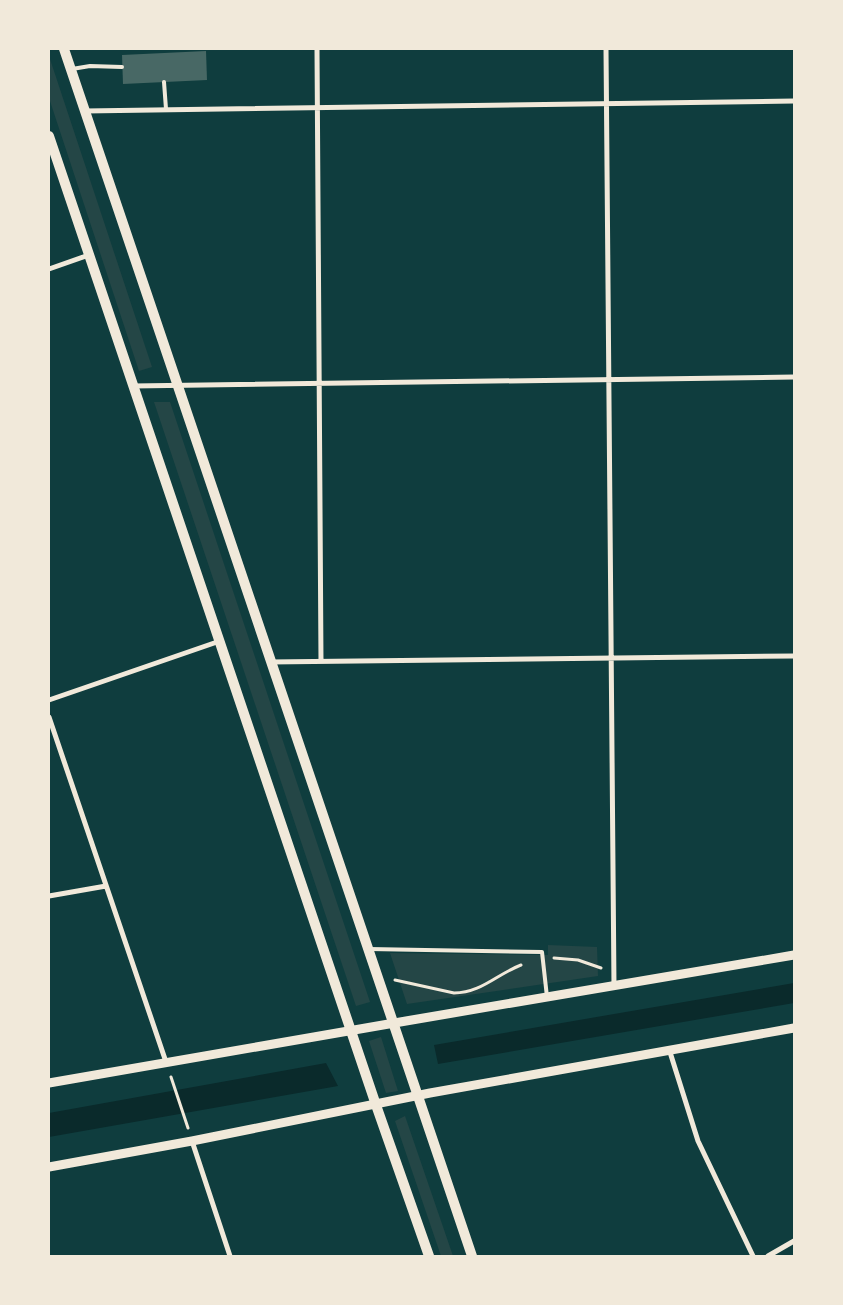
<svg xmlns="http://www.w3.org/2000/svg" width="843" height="1305" viewBox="0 0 843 1305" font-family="Overpass,sans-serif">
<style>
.green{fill:#244646}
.water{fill:#0a2a2b}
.building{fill:#486865}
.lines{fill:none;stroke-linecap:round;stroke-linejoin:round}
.path{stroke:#f1e9da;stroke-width:3}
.service{stroke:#f1e9da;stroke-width:4}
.minor{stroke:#f1e9da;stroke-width:5}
.tertiary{stroke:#f1e9da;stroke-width:9}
.secondary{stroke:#f1e9da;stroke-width:10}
</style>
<rect width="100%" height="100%" fill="#0f3d3e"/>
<path class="green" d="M49 56 152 367 139 371 49 98Z
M154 402H170L370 1002 356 1006Z
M548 945 597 947 598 976 407 1004 390 953 548 955Z
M381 1037 398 1091 386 1093 369 1041Z
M405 1116 453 1256H441L395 1121Z"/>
<path class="water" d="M794 983V1003L438 1064 434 1045Z
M326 1063 338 1086 49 1137V1113Z"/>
<path class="building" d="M206 51 207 80 123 84 122 55Z"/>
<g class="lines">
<path class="path" d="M554 958 578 960 601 968
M395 980 454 993C481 993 497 974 521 965
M171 1077 188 1128"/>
<path class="service" d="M72 69 90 66 122 67
M164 82 166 109
M369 949 542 952 547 997"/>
<path class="minor" d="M317 49 321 661
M606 49 614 986
M85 111 794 101
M49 269 89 255
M133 386 794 377
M270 662 794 656
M49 700 220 641
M49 717 166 1062
M49 896 106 886
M669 1049 698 1141 753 1256
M192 1141 230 1256
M768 1256 794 1241"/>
<path class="tertiary" d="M49 1083 406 1021 794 955
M49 1167 192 1141 430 1093 794 1028"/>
<path class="secondary" d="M64 49 472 1256
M49 136 376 1105 429 1256"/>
</g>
<rect width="843" height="1305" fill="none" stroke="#f1e9da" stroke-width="100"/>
</svg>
